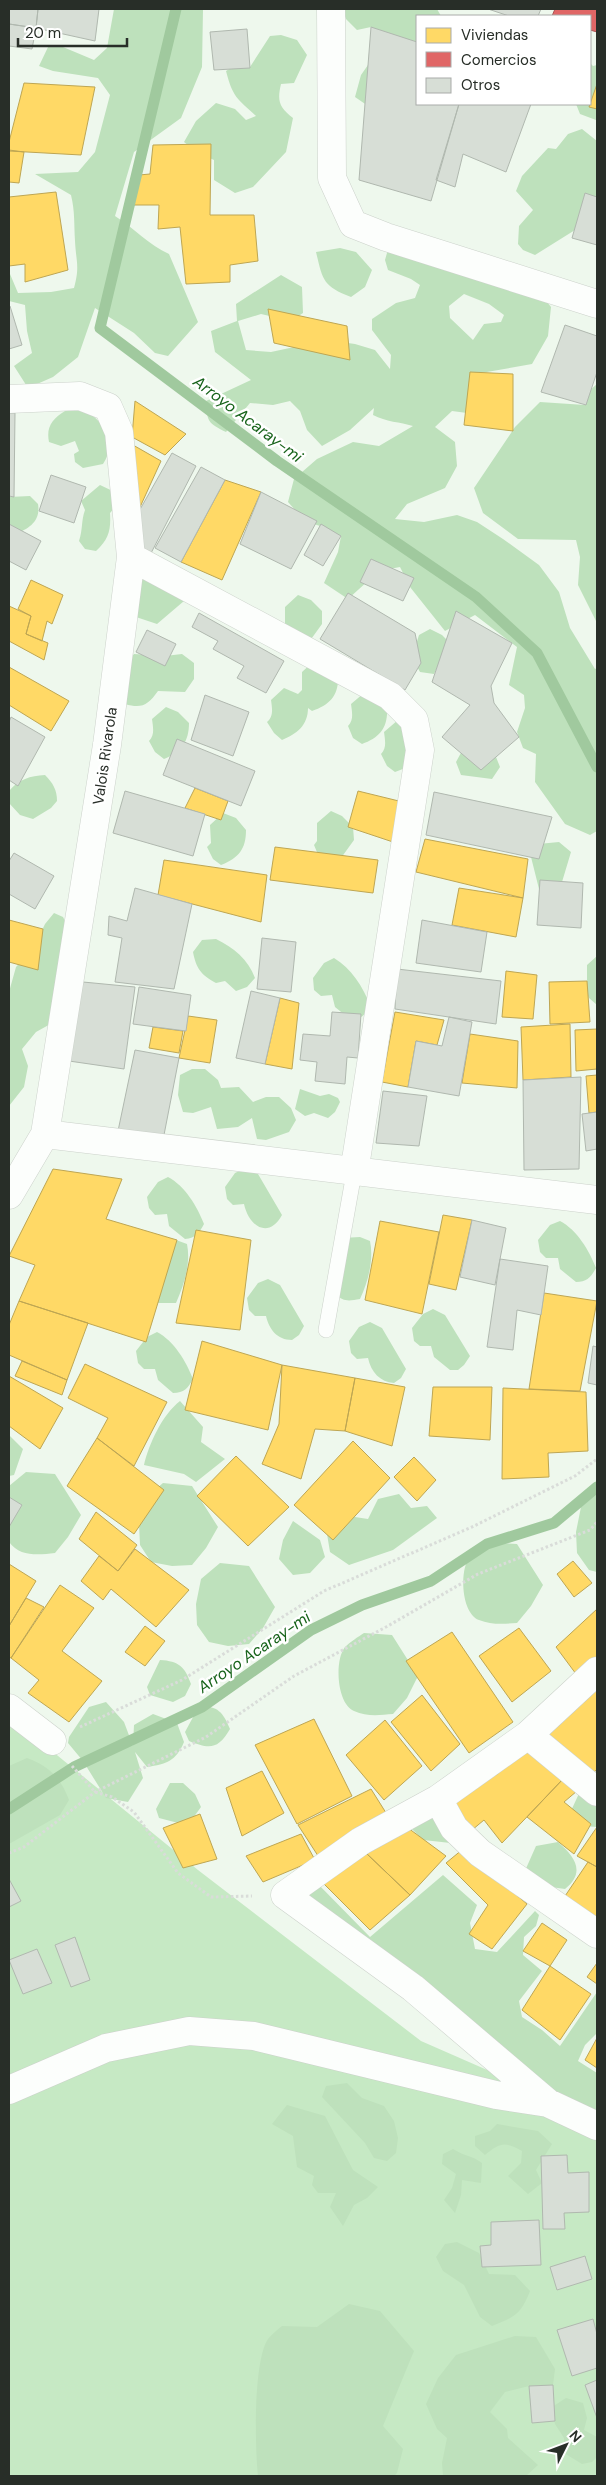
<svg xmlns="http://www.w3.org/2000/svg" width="606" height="2485" viewBox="0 0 606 2485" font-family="'DM Sans',sans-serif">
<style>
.green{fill:#c6e9c4}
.forest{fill:#bee1bc;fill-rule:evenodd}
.homes{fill:#ffd966;stroke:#bea653}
.shops{fill:#e06666;stroke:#a95553}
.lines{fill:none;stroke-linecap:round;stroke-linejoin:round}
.stream{stroke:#a0c99e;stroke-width:11}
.building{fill:#d7ded6;stroke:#b0b8af}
.service-casing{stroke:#ccd2cb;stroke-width:16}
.minor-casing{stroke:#ccd2cb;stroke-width:29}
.path{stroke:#d9dcd9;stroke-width:3;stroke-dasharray:2.5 2.5;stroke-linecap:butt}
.service{stroke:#fcfefc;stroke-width:15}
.minor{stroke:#fcfefc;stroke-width:28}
.labels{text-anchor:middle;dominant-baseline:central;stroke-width:5;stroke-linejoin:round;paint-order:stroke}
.street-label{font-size:15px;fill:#282e28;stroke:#fff}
.water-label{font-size:16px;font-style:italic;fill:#17631a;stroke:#fff}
</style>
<rect width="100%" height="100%" fill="#eef8ed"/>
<path class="green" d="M9 1716 198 1870 421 2041 597 2118V2476H9Z"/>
<path class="forest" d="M114 9H203L202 67 181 118 134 152 115 216C134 228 149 245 169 254L198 322 168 356 155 353 134 333 95 308 78 357 53 377 28 388 14 366 32 353 27 331 25 305 9 301V274H10L18 293 51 292 74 288C80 266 76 262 75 241 74 225 75 211 71 195L35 174 78 172 95 152 110 95 98 78 53 71 39 66 49 45 63 47 94 60 107 48Z
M342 9H437L441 16H417V56L412 61 387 119 355 97 361 75 384 42 371 27 357 30 346 19Z
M281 35 297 40 307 55 294 83 281 84C277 101 279 107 293 118L286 152 253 187 235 193 214 180V160L198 153 184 142 196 121 216 103 235 109 246 120 256 116C237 98 233 98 226 71L248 58 250 67 270 36Z
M590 63 593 66 597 65 596 120 580 114 576 104H590Z
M582 129 597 141V197L583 201 575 230 535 255 523 250 518 244 519 226 533 210 516 191 522 176 548 148 556 149 568 134Z
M430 237 457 246 535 287 551 307 548 336 532 364 481 373 467 413 452 411 435 427 455 442 457 466 445 488 407 504 395 519 424 522 457 515 477 522 503 539 539 565 559 592 570 628 595 669 597 668V831L590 835 565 824 535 782 536 754 523 748 517 732 525 708 524 695 509 685 517 647 475 615 445 631 410 587 400 567 379 571 348 599 324 583 338 552 341 536 326 528 305 521 288 502 294 479 317 459 353 442 379 446 413 426C400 422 386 422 373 415L374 408 350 430 322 446 307 430 300 411 290 401 273 405 250 403 226 432C208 423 207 422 206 401L251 380 215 352 211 331 237 321 236 304 281 275 302 287 303 313 291 321 261 314 238 321 246 350 271 352 327 340 355 344 375 350 390 369 391 355 372 330V319L396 303 415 298 420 285 411 279 388 270 385 260 389 246 405 238ZM464 294 489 304 504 315 501 322 484 324 473 340 450 318 449 306Z
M340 248 356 252 372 270 365 287 351 297C323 286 323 281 316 252Z
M597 384V623L578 585 580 557 576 540 518 539 483 513 474 488 515 427 540 402 585 405 589 391Z
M65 411C71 411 79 410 85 412 105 419 116 446 103 464L83 468 75 462 74 454 79 451 75 441 61 446 49 442C46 427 52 419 65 411Z
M100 485 119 494 117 505 110 513C111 530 109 539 96 551L85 549 79 541C83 529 81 521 85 510L81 501Z
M30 496 38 504C41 521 29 529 15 534L9 529V497Z
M127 561 184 601 157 624 124 613Z
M298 595 311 600 322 611V624L309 642 285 625V607Z
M430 629 442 635 449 642 434 674 420 672 412 657 419 635Z
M134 654 165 656 182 654 194 663V679L185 692 158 691C148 705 142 709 125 704L129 660Z
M315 660 338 676C339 695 330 705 312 711L308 708C308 725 297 734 282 740L274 733 267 722C274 716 272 708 271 700L284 688 298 694 302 690V672Z
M364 693 387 709C388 728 379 738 362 744L353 738 348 726C354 720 352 712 351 704Z
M166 707 178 712 189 723C189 742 181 752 164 759L155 752 149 741C155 735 153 727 152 719Z
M398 720 410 725 408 767 395 772 387 766 381 754C387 748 385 740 384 732Z
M479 743 496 757 500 767 492 779 461 775 456 762 462 751Z
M45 775C53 783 57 790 57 801L51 808 33 819 20 815 9 803V791C19 779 30 776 45 775Z
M331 811 342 816 353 827 354 840 341 858 319 857 314 845 317 841V823Z
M223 813 236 818 246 830C246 849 239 858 221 865L213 859 207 847 211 843 210 825Z
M559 842 571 852 562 882 554 881 539 889 528 845Z
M54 913 63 917 69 929 63 1017 36 1032 22 1049 28 1066 24 1087 9 1106V992L16 967 33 949 45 924Z
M216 939C234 948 248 959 255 978L247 987 236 991 225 981 216 983C201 975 196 968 193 952L202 940Z
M597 956V1005L589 998 583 987 587 983V965Z
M334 958C351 968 363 987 370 1005 365 1015 362 1019 351 1020L335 1007 332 995 321 996 314 990 313 978 324 963Z
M192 1069H205L218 1080 221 1088 239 1087 253 1102 266 1097H279L291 1108 296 1120 289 1132 266 1140 257 1139 252 1118 238 1127 217 1129 211 1107 193 1113 183 1112 178 1095 180 1075Z
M300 1089 320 1096 329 1094 338 1098 340 1102 335 1112 328 1118 314 1113 305 1116 295 1109Z
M246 1168 258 1174 282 1215C269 1239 249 1227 244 1204L233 1205 227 1199 225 1187 235 1173Z
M168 1177C185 1186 197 1206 204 1224 199 1233 196 1238 185 1239L169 1226 167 1214 155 1215 149 1208 147 1197 158 1182Z
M560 1221C577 1230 589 1250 596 1268 591 1277 587 1282 576 1282L560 1269 558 1258H546L540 1252 538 1240 550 1225Z
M360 1237 370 1241C374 1260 368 1282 360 1299 349 1301 343 1302 336 1294L342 1238Z
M176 1240 187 1244C191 1264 184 1285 176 1303H157Z
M268 1279 280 1285 304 1326 299 1335 292 1340C277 1340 269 1329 266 1316H255L249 1310 247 1298 258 1283Z
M433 1309 445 1315 470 1356 464 1365 458 1370H450L434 1357 431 1346H420L414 1341 412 1328 423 1314Z
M370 1322 382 1328 406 1369 401 1378 394 1383C380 1382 371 1372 368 1358L357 1359 351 1353 349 1341 359 1327Z
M157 1332C174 1341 186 1361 193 1379 188 1388 184 1393 173 1393L158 1380 155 1369H144L138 1363 136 1351 147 1337Z
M180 1401 203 1427 201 1442 225 1459 196 1482 184 1474 144 1465C149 1444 162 1415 180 1401Z
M9 1435 23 1449 14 1475 9 1476Z
M26 1472 55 1474 81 1515 68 1537 55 1553C38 1555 20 1557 9 1542V1486Z
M163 1483 192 1486 218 1527 206 1548 192 1565 172 1566 151 1562 140 1545 139 1524 144 1499Z
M399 1494 411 1508 427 1506 437 1518 393 1550 349 1565 330 1552 327 1534 342 1515 368 1519 378 1499Z
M597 1494V1572L589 1570 577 1553 576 1532 581 1507Z
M293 1521 320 1540 325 1557 310 1573 293 1575 279 1559 283 1540Z
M488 1542 517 1544 543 1585 531 1606 517 1623C504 1624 491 1625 479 1620 461 1613 459 1570 470 1556 474 1551 482 1546 488 1542Z
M220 1563 249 1566 275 1607 263 1628 249 1644 228 1646 209 1642 197 1625 196 1604 201 1579Z
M364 1633 392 1635 418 1676 407 1698 393 1714C380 1715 367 1717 354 1711 337 1704 334 1661 345 1647 350 1642 358 1637 364 1633Z
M160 1660C179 1661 185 1667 191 1684L185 1696 173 1702 150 1695 147 1687Z
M106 1702 124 1722 133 1746 134 1725 153 1714 177 1723 184 1742C176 1761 167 1764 147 1767L135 1752 143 1778 128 1802 106 1798 83 1761 68 1743 69 1737 89 1707Z
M199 1706C218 1706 223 1712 230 1729 218 1750 209 1749 189 1741L185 1732Z
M27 1758C49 1766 61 1778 69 1800L60 1815 9 1844V1766Z
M170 1783H183L195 1794 201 1807 193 1818 182 1824 159 1818 156 1809Z
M597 1784V1827L583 1826 570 1813 582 1787Z
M422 1800 451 1843 423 1840 410 1827Z
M558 1842C575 1857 586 1872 565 1889L537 1885 524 1873 536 1846Z
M443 1875 477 1905 470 1923 475 1949 497 1952 535 1911 539 1915 536 1926 524 1937 523 1955 542 1971 519 2001 522 2017 542 2030 560 2046 597 1992V2033L585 2045 578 2061 597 2073V2112L540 2087 309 1902 308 1893 318 1884 370 1937Z
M347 2083 362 2098 384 2106 394 2121 398 2138 396 2153 387 2161 374 2158 365 2143 322 2097 326 2086Z
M287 2105 325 2116 353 2170 378 2187 367 2198 354 2205 343 2226 330 2207 336 2193H318L312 2185 314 2176 297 2167 293 2136 272 2124Z
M497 2124 538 2131 552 2144 536 2170 542 2183 528 2194 508 2176 521 2163 522 2151C504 2141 500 2143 485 2155L475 2146V2136L490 2131Z
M453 2149C464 2156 473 2156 482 2163L481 2183 462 2180 461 2195 455 2213 444 2200 452 2188 456 2174 442 2164 443 2154Z
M457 2242 479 2253 489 2274 515 2275 530 2291C521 2314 515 2317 492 2326L480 2317 464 2285 443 2271 436 2257 445 2244Z
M349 2304 380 2311 414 2351 383 2426 403 2449 397 2473 394 2476H258C255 2449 253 2361 268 2339 272 2334 277 2330 282 2326L317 2327Z
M515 2336 536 2337 555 2369 553 2385 529 2386 505 2392 490 2412 507 2429 508 2438 538 2465 526 2476H443L442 2463 447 2438 437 2429 426 2404 438 2378 456 2355Z
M566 2398 583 2403 587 2418 584 2430 597 2437V2457L592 2462 582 2464 564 2453V2438L555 2424 552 2407Z"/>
<path class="homes" d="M24 83 95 87 81 155 9 151V142Z
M597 84V109L589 107Z
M211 144 210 215H254L258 261 230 265V282L186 284 180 227 158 229 159 205H132L139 175 150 174 153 145Z
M9 150 24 152 19 183 9 182Z
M56 192 68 270 25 282V264L9 266V197Z
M268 309 347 326 350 360 274 343Z
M470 372 513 374V431L464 425Z
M135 401 186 434 165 455 132 437Z
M133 445 161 461 136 516Z
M225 480 261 492 222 580 181 562Z
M31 580 63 595 52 624 47 621 42 641 26 634 31 616 18 609Z
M9 606 31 616 26 634 48 643 44 660 9 641Z
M9 667 69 701 51 731 9 705Z
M195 788 228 801 221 820 185 808Z
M358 791 407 803 396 843 348 827Z
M425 839 528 859 523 898 416 872Z
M275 847 378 860 373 893 270 880Z
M164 860 267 875 261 922 158 895Z
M459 888 523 898 516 937 452 925Z
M9 920 43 929 38 970 9 962Z
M506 971 537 975 533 1019 502 1017Z
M587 981 590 1022 550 1024 549 982Z
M280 998 299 1003 292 1069 265 1064Z
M395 1012 444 1020 437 1045 416 1041 408 1087 382 1082Z
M188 1016 217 1020 210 1063 179 1058Z
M570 1024 571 1077 523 1080 521 1027Z
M153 1027 183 1031 179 1053 149 1048Z
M597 1029V1069L576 1071 575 1030Z
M470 1034 518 1041 517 1088 462 1083Z
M597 1075V1112L589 1113 586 1076Z
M53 1169 122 1179 106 1219 177 1240 146 1342 19 1301 35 1265 9 1256Z
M443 1215 472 1220 456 1290 429 1284Z
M380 1221 439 1232 422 1314 365 1300Z
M196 1230 251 1240 240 1330 176 1323Z
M544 1293 597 1301 580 1391 529 1389Z
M19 1301 88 1323 67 1380 9 1355V1325Z
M202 1341 282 1365 268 1430 185 1410Z
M22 1361 67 1380 62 1395 15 1376Z
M85 1364 167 1402 134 1466 97 1438 108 1418 68 1398Z
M282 1365 355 1378 345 1431 315 1429 301 1479 262 1464 279 1424Z
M9 1376 63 1408 40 1449 9 1426Z
M355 1378 405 1387 392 1446 345 1431Z
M433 1387H492L490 1440 429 1436Z
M503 1388 586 1392 588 1451 548 1453 549 1477 502 1479Z
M97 1438 164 1490 134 1534 67 1486Z
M353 1441 390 1478 333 1540 294 1505Z
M236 1456 289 1507 248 1546 197 1496Z
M414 1457 436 1480 417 1501 394 1477Z
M96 1512 137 1545 118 1571 79 1539Z
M135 1549 189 1590 156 1627 111 1589 103 1600 81 1581 99 1556 118 1571Z
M573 1561 592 1583 574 1597 557 1574Z
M9 1564 36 1581 9 1626Z
M60 1585 94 1608 62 1651 102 1681 69 1722 28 1693 39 1680 11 1658Z
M26 1598 44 1607 11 1658 9 1657V1626Z
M597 1609V1661L579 1678 556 1647Z
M145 1626 165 1641 145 1666 125 1652Z
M519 1628 551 1671 512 1702 479 1656Z
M452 1632 513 1722 469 1753 406 1661Z
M597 1690V1769L588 1779 543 1740Z
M422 1695 460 1744 431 1771 391 1722Z
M314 1719 352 1796 297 1824 255 1745Z
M385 1720 422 1766 384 1800 346 1755Z
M527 1748 563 1779 502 1843 484 1820 472 1830 453 1804 490 1771 496 1775Z
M262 1771 284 1813 242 1836 226 1788Z
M563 1779 577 1791 564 1802 591 1824 574 1854 527 1817Z
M371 1789 388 1816 322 1862 298 1825Z
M200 1814 217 1859 183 1868 163 1828Z
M404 1825 446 1856 410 1895 366 1853Z
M597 1827V1867L577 1856Z
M301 1834 315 1860 263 1882 246 1856Z
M463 1849 527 1904 492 1949 469 1934 488 1905 446 1863Z
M366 1853 410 1895 370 1930 322 1882Z
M588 1862 597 1867V1917L593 1923 561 1902Z
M542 1923 567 1940 550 1966 523 1951Z
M597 1963V1984L587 1977Z
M550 1966 591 1994 560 2040 522 2010Z
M597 2038V2068L585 2060Z"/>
<path class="shops" d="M555 9H597V32L590 30V16H552Z"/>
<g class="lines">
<path class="stream" d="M176 9 100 328 277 461 476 597 537 653 597 767
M9 1809 74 1767 202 1707 311 1630 362 1605 431 1581 487 1544 554 1523 597 1487"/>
</g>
<path class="building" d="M9 9H38L36 28 9 24Z
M38 9H99L95 41 36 28Z
M488 9H541L538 16H509Z
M9 24 36 28 32 49 9 46Z
M371 27 417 42V104H459L431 201 359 180Z
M247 29 250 68 214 70 210 32Z
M459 104H531L506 172 463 154 455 187 436 180Z
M585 193 597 197V245L572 238Z
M10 306 22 345 9 349V307Z
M565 325 597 336V372L586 405 541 392Z
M9 413H15L14 497 9 496Z
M172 453 196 466 149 557 134 548V520Z
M201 467 225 480 181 562 155 548Z
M51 475 86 487 74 523 39 511Z
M261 492 317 521 291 569 240 544Z
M9 524 41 541 26 570 9 561Z
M321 524 341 536 323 566 304 555Z
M371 559 414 578 403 601 360 582Z
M348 593 415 633 421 663 405 690 320 639Z
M456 611 512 643 491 686 494 703 519 737 481 770 442 737 470 705 432 682Z
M199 613 284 661 266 693 237 678 244 666 213 649 218 641 192 627Z
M147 630 176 644 165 666 136 652Z
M205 695 249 712 233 756 191 740Z
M11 717 45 737 18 786 9 780V722Z
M177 739 255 771 241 806 163 775Z
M125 791 205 814 193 856 113 833Z
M434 792 552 817 539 859 426 835Z
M14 853 54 876 35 909 9 894V861Z
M540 880 583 883 581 928 537 925Z
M135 888 192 904 174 989 115 982 122 938 108 935 109 916 127 921Z
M422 920 487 932 481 972 416 963Z
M262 938 296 942 291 992 257 989Z
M397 969 501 981 496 1024 395 1009Z
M83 982 135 987 124 1069 69 1061Z
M139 987 191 995 186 1031 133 1024Z
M251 991 280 998 265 1064 236 1058Z
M332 1012 361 1014 358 1058 347 1057 345 1084 315 1081 317 1062 300 1060 303 1034 330 1036Z
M449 1017 472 1022 459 1096 408 1087 416 1041 442 1046Z
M135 1050 179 1058 163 1140 118 1131Z
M581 1077 579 1169 524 1170 523 1080Z
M383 1091 427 1096 419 1146 376 1143Z
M597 1112V1149L586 1151 582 1114Z
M472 1220 506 1228 495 1285 460 1277Z
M500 1259 548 1266 541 1315 517 1310 513 1350 487 1347Z
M593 1346 597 1347V1385L588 1383Z
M9 1497 22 1505 9 1527Z
M9 1879 21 1901 9 1907Z
M75 1937 90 1980 71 1987 55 1945Z
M37 1949 52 1983 23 1994 9 1960Z
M567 2155 568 2173 589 2172V2212L564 2213 565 2229H543L541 2156Z
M539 2220 541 2265 482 2267 480 2246 491 2245V2222Z
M585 2256 592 2279 557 2290 550 2267Z
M593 2319 597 2334V2368L572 2376 557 2330Z
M597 2380V2418L585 2385Z
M553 2385 555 2421 532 2423 529 2386Z"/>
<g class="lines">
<defs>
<path id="service" d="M326 1330 354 1173"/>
<path id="minor" d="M331 9 332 178 353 224 386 237 597 304
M9 399 80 396 108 407 119 432 131 557 107 745 45 1134 9 1195
M131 557 390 696 414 720 420 750 354 1173
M45 1134 597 1200
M9 1708 52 1741
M528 1735 597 1792
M438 1799 454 1828 480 1853 597 1934
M9 2090 106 2048 189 2031 254 2036 496 2095 548 2103 597 2126
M548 2103 413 1988 285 1895 361 1841 438 1799 528 1735 597 1671"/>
</defs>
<use href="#service" class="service-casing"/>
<use href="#minor" class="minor-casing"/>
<path class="path" d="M80 1727 182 1680 324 1591 472 1527 575 1476 597 1459
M72 1766 95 1792 112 1797 134 1812 178 1873 211 1897 252 1896
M9 1853 24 1847 95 1792 206 1737 294 1676 386 1627 478 1574 590 1530 597 1522"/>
<use href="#service" class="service"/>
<use href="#minor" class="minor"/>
</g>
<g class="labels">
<g class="street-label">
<text transform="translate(105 756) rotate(-82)">Valois Rivarola</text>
</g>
<g class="water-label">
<text transform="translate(248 419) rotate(37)">Arroyo Acaray-mi</text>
<text transform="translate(254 1652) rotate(-34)">Arroyo Acaray-mi</text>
</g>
</g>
<rect width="606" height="2485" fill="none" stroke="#282e28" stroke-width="20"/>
<rect x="416" y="15" width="175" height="90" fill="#ffffff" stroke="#a9aba9"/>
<rect x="426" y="28" width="25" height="15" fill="#ffd966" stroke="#a9aba9"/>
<text x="461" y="40" font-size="15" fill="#282e28">Viviendas</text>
<rect x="426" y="52" width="25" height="15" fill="#e06666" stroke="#a9aba9"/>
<text x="461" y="65" font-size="15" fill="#282e28">Comercios</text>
<rect x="426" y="78" width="25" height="15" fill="#d7ded6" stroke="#a9aba9"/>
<text x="461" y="90" font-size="15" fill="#282e28">Otros</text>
<g transform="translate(566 2445) rotate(48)" stroke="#ffffff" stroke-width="4" paint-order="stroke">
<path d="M0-4L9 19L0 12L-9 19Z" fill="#282e28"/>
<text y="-8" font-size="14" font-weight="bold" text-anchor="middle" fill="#282e28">N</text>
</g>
<path d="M18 38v8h109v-8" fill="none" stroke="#282e28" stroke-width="2.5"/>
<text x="25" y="38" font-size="15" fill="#282e28" stroke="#ffffff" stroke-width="4" paint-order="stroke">20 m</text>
</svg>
